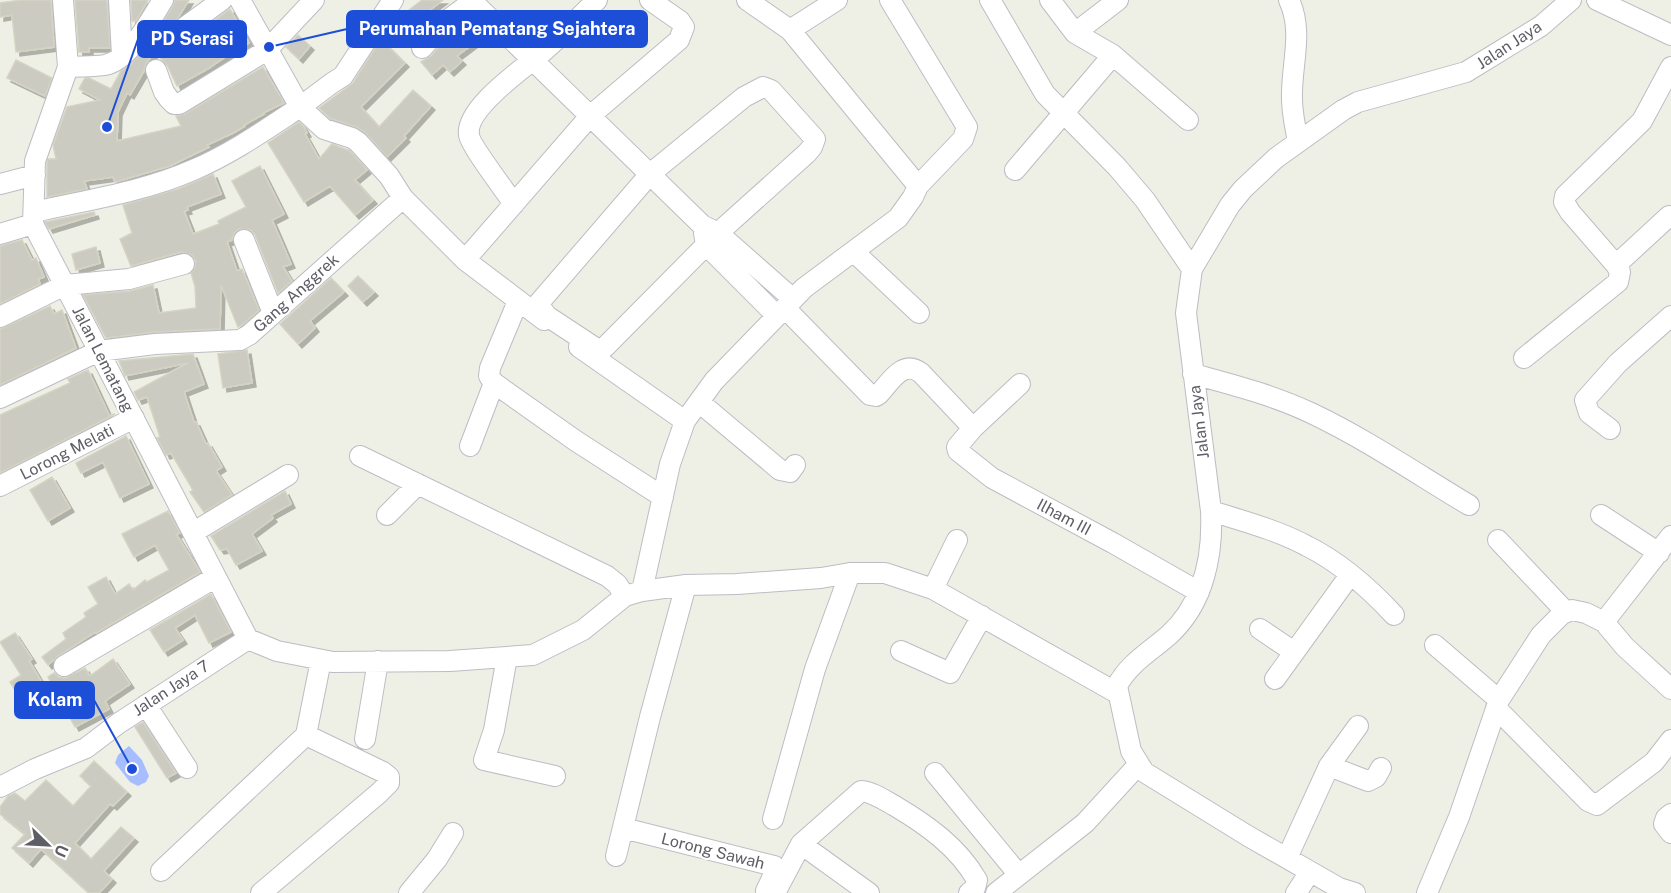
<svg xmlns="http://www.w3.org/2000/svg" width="1671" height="893" viewBox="0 0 1671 893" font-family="'Public Sans',sans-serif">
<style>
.water{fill:#a6beff}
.building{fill:#cbcbc1;stroke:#d5d4c3;stroke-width:1.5;filter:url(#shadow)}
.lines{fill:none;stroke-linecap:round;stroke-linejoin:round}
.minor-casing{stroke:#bcbdc4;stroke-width:22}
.minor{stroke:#fff;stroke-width:20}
.labels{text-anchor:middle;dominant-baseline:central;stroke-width:4.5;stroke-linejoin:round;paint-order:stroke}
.street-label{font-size:16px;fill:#5d5e66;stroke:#fff}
.leader{fill:none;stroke:#1d4ed8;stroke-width:2}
.callout-dot{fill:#1d4ed8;stroke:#fff;stroke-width:2}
.callout{fill:#1d4ed8;stroke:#1d4ed8;stroke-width:2}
.callout-label{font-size:18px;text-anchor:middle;font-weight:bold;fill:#fff}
</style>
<defs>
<filter id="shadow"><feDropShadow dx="4" dy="4" stdDeviation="0" flood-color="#0004"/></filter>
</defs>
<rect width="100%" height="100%" fill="#eff0e5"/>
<path class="water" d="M129 746 142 760 149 776 146 782 138 786 130 782 115 763 118 755Z"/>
<path class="building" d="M22 0H51L54 47 16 52 12 15 0 17V3Z
M75 0H107L110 48H89V52H79Z
M131 0H148L136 21H132Z
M175 0H189L162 43 176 35 186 39 192 37 230 9 249 43 227 53 228 55 209 68 177 86 167 65 155 52 146 63 144 71 130 95 127 93 118 112 117 141 181 126 176 116 185 114 263 67 284 103 263 113 264 114 244 125 245 126 233 133 207 145 209 147 170 166 115 182 113 177 84 181 87 189 47 197V163L48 159H56L53 145 67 107 100 100 79 89 85 78H89L111 89 121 71 131 64 148 45 173 6Z
M422 0H443L406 28 399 18Z
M469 19 482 37 457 56 462 61 450 72 443 65 432 75 421 62 431 56 454 30Z
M298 35 310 46 299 59 286 47Z
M381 39 405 63 361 107 379 127 413 90 431 106 404 136 406 138 387 157 365 132 356 127 330 118 319 108 353 83Z
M16 60 52 78 45 96 7 78Z
M299 122 303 126 307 133 305 134 319 159 332 144 350 151 367 170 355 180 373 200 355 215 330 186 304 202 268 143Z
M260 166 284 214 272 220 291 264 283 267 292 281 278 293 255 235 251 230 240 229 234 233 232 240 227 242 237 271 242 269 259 310 242 325 238 327 221 285 220 329 154 332 106 338 83 295 130 291 153 285 159 313 196 308 195 286 191 273 195 268 196 261 192 255 181 252 131 266 120 239 132 233 123 205 178 189 213 174 221 194 187 207 188 210 184 211 193 234 219 224 218 221 246 207 232 181Z
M94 212 95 215 49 229 45 222Z
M22 240 32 260 36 258 44 277 38 279 40 284 0 304V246Z
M96 247 100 263 76 270 72 254Z
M358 276 374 292 363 302 348 286Z
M331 278 344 292 310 321 315 328 298 344 280 324Z
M50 306 54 314 62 310 76 348 0 385V329Z
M247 350 252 383 223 388 218 354Z
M193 354 204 384 184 392 194 422H196L206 444 208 443 222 467 216 471 232 495 204 512 190 492 193 490 171 453 166 455 157 438 160 437 147 397 138 400 134 392 188 363 125 376 119 361Z
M88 370 109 415 115 414 0 473V415L70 383 68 379Z
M126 436 149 484 120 498 103 462 81 473 76 463Z
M52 477 70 508 48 521 30 490Z
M285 491 291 504 271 515 273 518 252 534 262 551 236 565 227 549 220 550 211 536Z
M168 511 180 533 176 534 200 572 96 633 95 632 58 656 48 665 42 657 66 639 63 633 86 617 84 613 98 604 88 587 106 577 115 594 129 584 133 590 145 580 147 582 169 570 155 545 134 557 122 534Z
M211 594 231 632 209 643 195 615 175 628 183 640 164 652 150 630Z
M15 633 32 659 29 661 44 686 21 700 10 682 21 675 0 642Z
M113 659 130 684 105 701 109 709 75 727 48 677 54 673 59 677 65 678 85 668 90 676Z
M143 722 176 773 167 778 135 727Z
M94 761 127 792 113 806 110 804 75 843 91 859 121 827 134 838 104 871 112 879 99 893H89L41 849 29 863 12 848 25 834 0 814V807L8 796 15 793 25 801 46 780 73 806 91 786 80 776Z"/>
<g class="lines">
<defs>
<path id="minor" d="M63 0 68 67 35 161 33 224 248 639
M119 0 122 56
M393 0 343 76 332 83 300 107 324 129 352 138 358 142 389 176 403 198 465 260 544 320
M471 0 702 225 718 233 793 299
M747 0 790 30 837 0
M890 0 967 127 963 139 918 186
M990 0 1045 94 1117 167 1145 200 1192 269
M1050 0 1075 33 1113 55
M1289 0C1304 32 1291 65 1292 98 1292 113 1295 127 1298 141
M1597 0 1671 35
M185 27 222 0
M1075 33 1118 0
M422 48 446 21 472 2
M68 67C80 66 94 67 105 65 130 60 150 20 163 0
M156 70 164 92 169 99 174 104H179L267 50 314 0
M763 87 771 90 815 139 812 147 807 153 718 233 605 347 600 350 594 347 547 316 538 304 650 174 744 97Z
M1015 170 1113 55 1188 120
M0 184 35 175
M514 204C506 192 470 145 469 135 465 110 516 74 533 60 556 42 576 20 597 0
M34 212C87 200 143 192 193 170 231 154 265 130 300 107L240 0
M704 233 706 245 777 316
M0 234 33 224
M244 240 273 313
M854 252 919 313
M465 260 590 116 679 40 684 27 680 21 650 0
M1616 265 1669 216
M518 301 490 368 489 376 494 383 576 441 663 497
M785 308 870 395 876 396 879 394C891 381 903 359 921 373L973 428
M0 317 65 285 129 279 184 264
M579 347 685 421
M1524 358 1618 282 1620 272 1616 265 1570 212 1564 202 1565 196 1642 121 1671 67
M1193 374C1233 385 1273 395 1311 413 1366 439 1417 474 1469 505
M1020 384 973 428 957 447 958 451 992 478 1113 543 1199 592
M0 398 99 351 155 344 240 340 249 335 403 198
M699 402 780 470 790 472 795 465
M1610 429 1589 413 1585 400 1618 363 1671 316
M470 446 494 383
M360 456 607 576 617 584 625 596
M0 486 134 418
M1211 511C1243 521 1277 530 1307 546 1339 562 1370 589 1394 615
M387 515 418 484
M1601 515 1659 553
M194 532 288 475
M1498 540 1566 612
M933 589 957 540
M642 591 670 464 685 421 714 381 804 288 898 218 913 197 918 186 790 30
M1604 622 1625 647 1671 689
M1260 629 1294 652
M248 639 277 651 333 662 450 661 533 655 583 630 625 596 642 591 686 585 737 584 821 578 850 573H885L933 589 1117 693
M1435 645 1499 700
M901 651 950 673 982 616
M507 657 494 730 484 760 555 776
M64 666 216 577
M1275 679 1350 575
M146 705 187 768
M1496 708 1588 801 1597 805 1654 762 1671 740
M365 739 378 661
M1329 766 1358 726
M935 773 1019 875
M0 787 35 769 86 748 119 723 248 639
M1671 814 1666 818 1664 824 1671 833
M773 819 815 669 850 573
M623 828 774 866 775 872 766 891
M801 844 869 893
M616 856 650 717 686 585
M1287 858 1329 766 1368 781 1376 777 1381 768
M161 871 306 735 321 660
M261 893 379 793 389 783V777L383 772 306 735
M409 893 437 859 453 833
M775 893 801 844 861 791C873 792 884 800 895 806 927 825 958 847 977 880L975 888 969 893
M996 893 1085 823 1139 764
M1296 893 1310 872
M1355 893 1339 888 1248 836 1144 772 1131 751 1117 686C1128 664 1151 651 1169 635 1204 603 1213 555 1211 511L1186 313 1192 269 1230 205 1243 189 1276 158 1343 110 1358 102 1466 72 1541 26 1571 0
M1427 893 1459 817 1499 700 1541 635 1562 614 1572 610 1586 613 1604 622 1671 536"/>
</defs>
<use href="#minor" class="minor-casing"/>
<use href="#minor" class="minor"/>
</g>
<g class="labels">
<g class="street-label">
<text transform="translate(1509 45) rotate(-33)">Jalan Jaya</text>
<text transform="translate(296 293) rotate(-42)">Gang Anggrek</text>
<text transform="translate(103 359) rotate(63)">Jalan Lematang</text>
<text transform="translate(1199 422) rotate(-97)">Jalan Jaya</text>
<text transform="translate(67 452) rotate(-27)">Lorong Melati</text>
<text transform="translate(1064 517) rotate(28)">Ilham III</text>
<text transform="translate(171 688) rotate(-33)">Jalan Jaya 7</text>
<text transform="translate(713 851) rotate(14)">Lorong Sawah</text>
</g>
</g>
<path class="leader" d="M269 47L347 29M107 127L138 39M132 769L94 700"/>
<g class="callout-dot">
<circle cx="269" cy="47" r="6"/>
<circle cx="107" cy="127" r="6"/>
<circle cx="132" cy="769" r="6"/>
</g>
<g class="callout">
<rect x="347" y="11" width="300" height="36" rx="6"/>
<rect x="138" y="21" width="108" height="36" rx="6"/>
<rect x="15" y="682" width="79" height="36" rx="6"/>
</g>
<g class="callout-label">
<text x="497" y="35">Perumahan Pematang Sejahtera</text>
<text x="192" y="45">PD Serasi</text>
<text x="55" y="706">Kolam</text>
</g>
<g transform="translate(48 845) rotate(114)" stroke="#ffffff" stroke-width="4.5" paint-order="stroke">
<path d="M0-4.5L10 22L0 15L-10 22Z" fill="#5d5e66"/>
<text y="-9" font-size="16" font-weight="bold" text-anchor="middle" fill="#5d5e66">U</text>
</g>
</svg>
